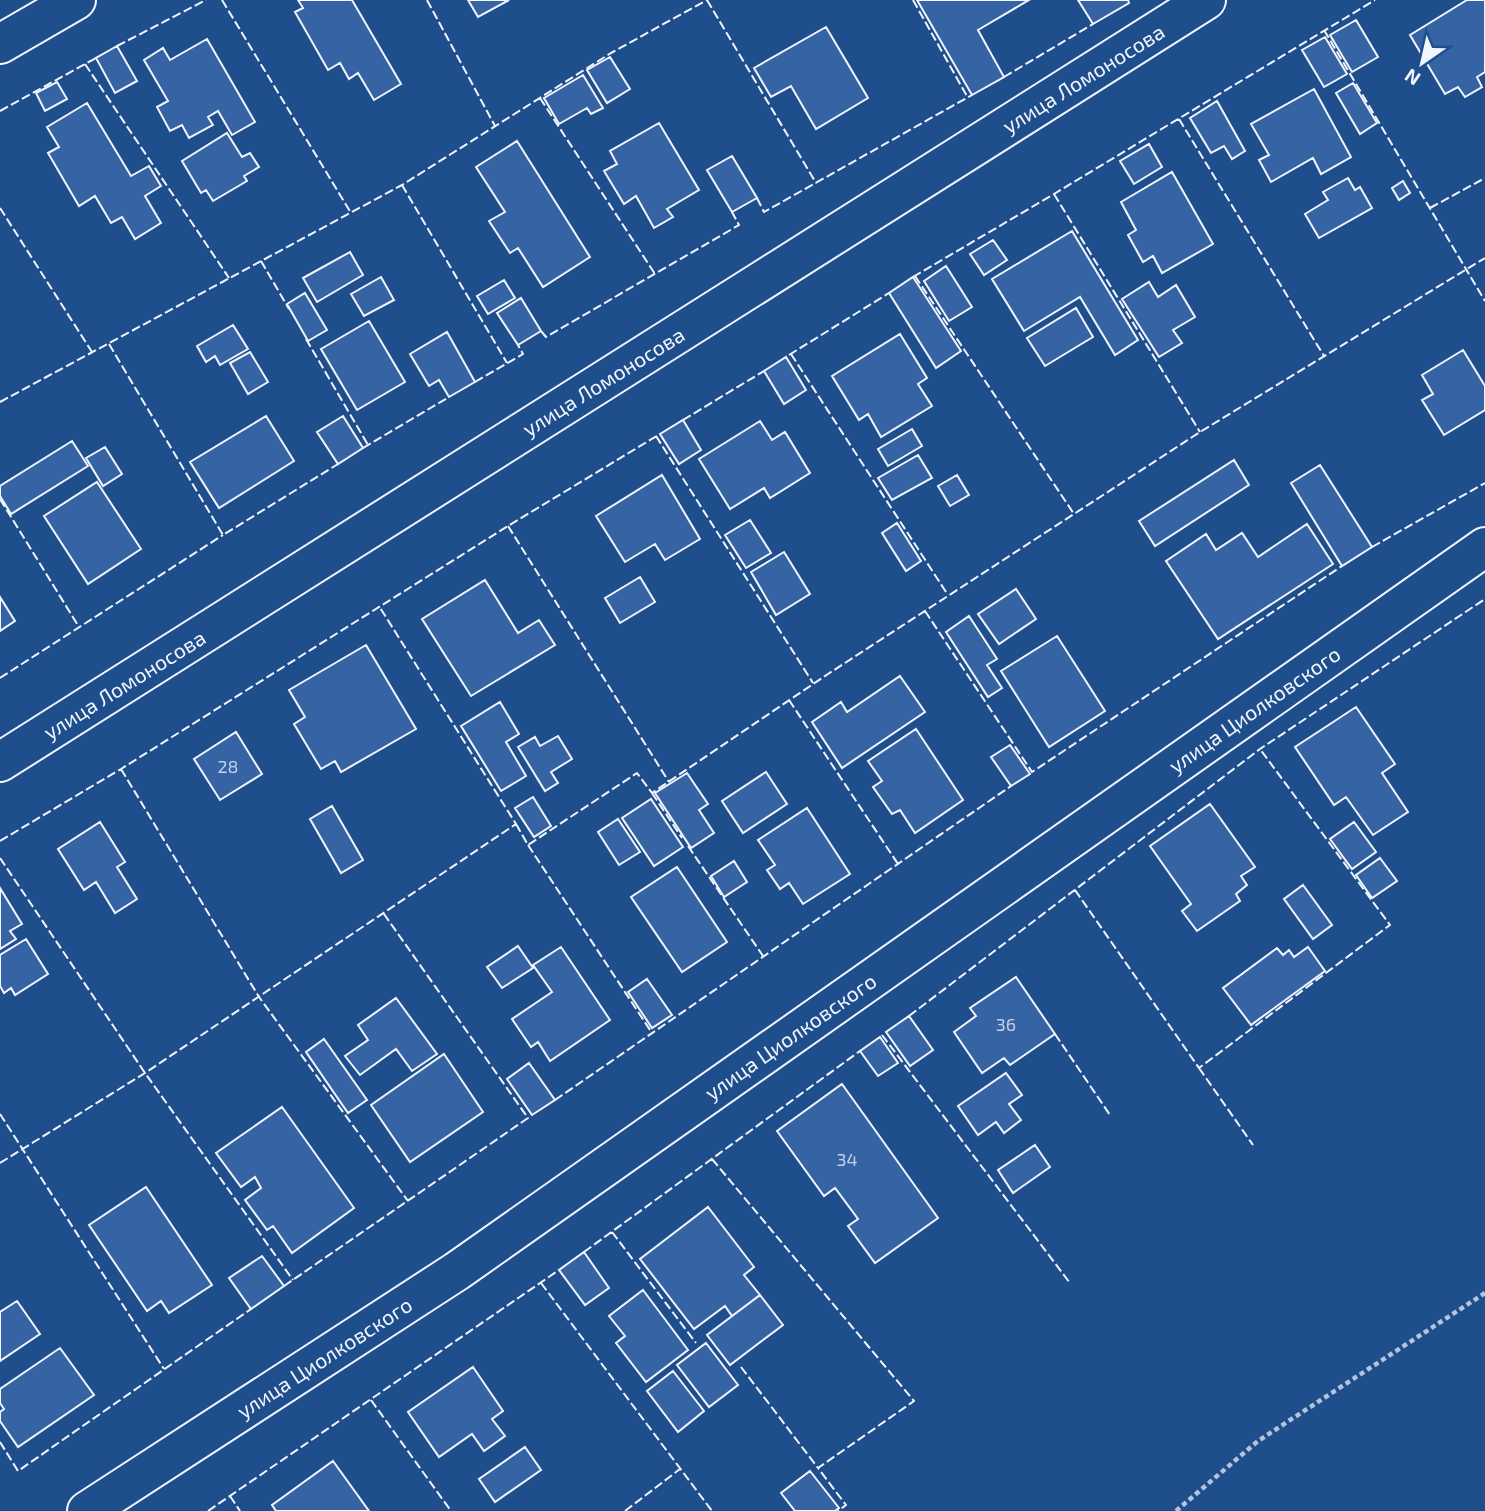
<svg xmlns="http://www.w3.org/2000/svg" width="1485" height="1511" viewBox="0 0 1485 1511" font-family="'Exo 2',sans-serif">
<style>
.building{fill:#3563a3;stroke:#f2f6ff;stroke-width:2}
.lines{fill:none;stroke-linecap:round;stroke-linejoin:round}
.minor-casing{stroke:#f2f6ff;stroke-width:42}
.path{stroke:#b3c4dc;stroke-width:4.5;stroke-dasharray:5 3.5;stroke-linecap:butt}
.minor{stroke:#1f4e8c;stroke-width:38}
.fence{stroke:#f2f6ff;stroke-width:2;stroke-dasharray:9 3.5;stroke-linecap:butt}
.labels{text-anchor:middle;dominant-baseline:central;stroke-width:5;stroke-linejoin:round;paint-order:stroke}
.number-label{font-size:18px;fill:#c3d1e8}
.street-label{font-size:21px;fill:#f2f6ff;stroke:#1f4e8c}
</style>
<rect width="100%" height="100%" fill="#1f4e8c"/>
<path class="building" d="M298 0H352L401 84 374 100 358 73 349 79 340 63 328 70 295 12 303 8Z
M468 0H509L478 17Z
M917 0H1029L978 30 1004 77 972 95Z
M1078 0H1128L1129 3 1093 24Z
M1467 0H1485V72L1477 77 1482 87 1465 97 1458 87 1445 94 1410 35Z
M1356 20 1378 57 1352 72 1330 35Z
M826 27 868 98 816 129 791 86 771 97 754 68Z
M1325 37 1347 74 1324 87 1302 50Z
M207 39 255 122 232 135 218 111 208 117 213 125 189 138 182 125 170 131 157 107 168 101 144 60 163 48 170 60Z
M117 46 137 81 115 93 96 58Z
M610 57 630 89 607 103 587 70Z
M583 75 603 108 591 114 587 108 559 124 544 98Z
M57 82 67 99 45 111 36 93Z
M1353 83 1377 123 1360 134 1336 93Z
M1314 89 1351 157 1321 174 1313 158 1271 182 1259 160 1269 155 1251 124Z
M1217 101 1245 151 1232 159 1224 146 1211 153 1190 118Z
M87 103 131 176 149 166 161 186 145 196 161 223 135 239 122 217 111 223 95 196 79 206 48 153 59 147 47 127Z
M659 123 699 190 667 209 673 217 654 228 636 196 624 204 604 171 617 164 610 151Z
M227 133 242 157 250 153 259 167 244 176 247 181 213 201 206 190 201 193 182 161Z
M517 141 590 257 543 287 518 248 510 253 489 221 505 212 476 167Z
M1149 144 1162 167 1134 184 1120 161Z
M732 156 757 198 732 212 707 170Z
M1172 172 1213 244 1162 273 1153 256 1143 262 1128 235 1136 230 1121 202Z
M1348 178 1355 190 1360 187 1372 208 1319 238 1305 214 1328 200 1323 192Z
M1403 181 1410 193 1399 200 1392 188Z
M1072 231 1138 340 1115 355 1080 297 1024 331 992 279Z
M993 240 1007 260 984 275 970 254Z
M350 252 363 275 317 302 303 278Z
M946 266 972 307 949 321 924 281Z
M381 277 394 300 364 316 351 294Z
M913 277 961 351 936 368 889 293Z
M504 280 515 298 488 314 477 296Z
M1149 282 1158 297 1176 285 1195 317 1173 330 1182 343 1159 357 1122 299Z
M305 293 327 330 308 341 287 304Z
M521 298 541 331 518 345 497 313Z
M1076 308 1093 337 1045 366 1027 338Z
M369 321 405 382 357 410 321 349Z
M233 325 248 349 220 365 215 356 206 362 197 346Z
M447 332 475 382 449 397 439 380 429 386 410 354Z
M900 334 927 378 918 384 932 406 881 437 868 414 859 420 832 376Z
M1463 350 1485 386V410L1444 435 1422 400 1433 394 1422 375Z
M250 352 268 382 248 394 230 363Z
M786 357 806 390 784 404 764 371Z
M266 416 294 461 219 508 190 462Z
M343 416 363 448 338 464 317 432Z
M683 420 701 450 679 464 660 434Z
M760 421 772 440 785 432 810 473 770 498 764 488 730 509 699 459Z
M912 429 922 446 888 466 878 449Z
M72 441 88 466 11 514 0 496V486Z
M105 447 122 474 103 486 86 458Z
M918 455 932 478 892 500 878 478Z
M1234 460 1249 485 1155 546 1139 521Z
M1320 465 1372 547 1342 566 1291 483Z
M662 475 700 539 665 560 655 544 625 562 596 516Z
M957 475 969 495 950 506 938 486Z
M97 482 141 549 88 584 44 516Z
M750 520 771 553 746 568 725 535Z
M897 523 921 561 906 571 882 533Z
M1307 524 1333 564 1218 639 1166 561 1206 534 1216 550 1242 533 1258 557Z
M784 552 810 594 776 615 751 572Z
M640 577 655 602 620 623 605 598Z
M485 580 518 633 539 620 555 645 471 696 422 619Z
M1016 589 1036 619 999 644 978 614Z
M0 597 15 621 0 631Z
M969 616 997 659 987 665 1002 688 988 697 946 632Z
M1057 636 1105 711 1049 747 1001 671Z
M366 645 416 729 341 772 335 761 321 769 294 724 305 717 289 690Z
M900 676 925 712 842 768 812 722 841 702 847 712Z
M500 702 519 734 506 742 526 776 501 791 461 726Z
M1356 707 1395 764 1382 773 1408 812 1373 835 1346 797 1334 805 1295 747Z
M916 729 963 800 915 833 900 810 892 814 873 787 882 781 868 761Z
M236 732 262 774 220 800 194 759Z
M558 736 572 759 551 772 558 783 545 791 518 747 535 737 540 746Z
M1010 745 1030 774 1011 786 991 757Z
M766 772 787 804 743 833 722 801Z
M687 773 708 804 699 810 714 833 691 848 655 793Z
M533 797 551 826 534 837 515 808Z
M651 799 683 847 654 866 622 818Z
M1210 804 1255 867 1241 876 1247 885 1236 894 1240 901 1197 931 1182 911 1191 904 1150 846Z
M332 806 363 860 341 873 310 819Z
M807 808 850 874 803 904 789 883 780 889 767 870 775 865 758 840Z
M618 819 640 852 619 865 598 832Z
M100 822 125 862 117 867 137 899 115 913 96 882 84 890 58 849Z
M1354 822 1376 852 1352 869 1330 839Z
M1380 858 1397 881 1372 898 1356 875Z
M734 861 747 882 724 897 711 876Z
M677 867 727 942 682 972 631 897Z
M1303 885 1332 925 1313 939 1284 899Z
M0 888 22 924 10 931 16 939 0 949Z
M26 939 48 974 15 995 11 988 4 993 0 986V955Z
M518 946 533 968 502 988 487 967Z
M561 947 610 1020 550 1061 538 1042 531 1047 512 1019 552 992 533 965Z
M1308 947 1325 971 1251 1025 1223 988 1277 948 1283 955 1289 950 1294 957Z
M1016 977 1055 1034 1010 1065 1004 1058 982 1073 954 1032 976 1016 970 1008Z
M647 979 672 1015 652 1028 628 992Z
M396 998 437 1054 412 1071 396 1049 360 1075 345 1056 368 1040 358 1025Z
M909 1016 933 1050 910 1066 886 1032Z
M880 1037 898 1063 878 1076 860 1051Z
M324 1039 367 1100 348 1113 306 1052Z
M444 1054 483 1112 410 1162 371 1105Z
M529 1063 555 1100 532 1115 507 1079Z
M1006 1073 1022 1095 1009 1104 1021 1120 1004 1133 996 1122 978 1135 958 1106Z
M842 1084 938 1218 875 1263 848 1226 858 1219 835 1188 824 1196 777 1131Z
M282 1107 354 1208 292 1253 273 1226 267 1230 245 1200 261 1188 255 1177 241 1187 216 1153Z
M1035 1145 1050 1167 1013 1193 998 1170Z
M146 1187 212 1285 169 1313 161 1301 147 1311 89 1225Z
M708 1207 754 1267 744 1275 760 1295 732 1316 725 1306 694 1329 640 1259Z
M584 1252 609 1288 585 1305 559 1270Z
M262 1256 284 1286 251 1309 229 1278Z
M643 1290 688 1350 646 1382 616 1343 625 1336 609 1316Z
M760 1295 783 1325 730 1365 707 1335Z
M17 1301 40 1334 0 1361V1312Z
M706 1343 738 1385 709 1407 677 1365Z
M60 1348 94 1395 18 1447 0 1421V1412L4 1409 0 1403V1389Z
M473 1367 503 1411 492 1419 505 1436 484 1451 472 1434 439 1457 408 1412Z
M673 1371 704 1411 678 1432 647 1391Z
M525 1447 541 1470 495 1502 479 1479Z
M333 1461 369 1511H276L272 1505Z
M810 1471 839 1508 835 1511H795L781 1493Z"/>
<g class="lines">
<defs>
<path id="minor" d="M0 44 76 0
M0 762 1206 0
M87 1511 457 1271 1485 547"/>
</defs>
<use href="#minor" class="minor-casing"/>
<path class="path" d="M1176 1511 1258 1441 1485 1293"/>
<use href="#minor" class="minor"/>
<path class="fence" d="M222 0 351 213
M427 0 495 126
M707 0 816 183
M913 0 968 98
M1324 30 1485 301
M117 46 206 0
M85 64 229 278
M1004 77 1093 24
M540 98 655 274
M0 111 96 58
M1179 119 1324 356
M402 185 507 363
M1054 194 1200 432
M757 198 764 212 972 95
M0 208 92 352
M1430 208 1485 178
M261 261 289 309
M915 276 1074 514
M913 277 1054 194 1375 0
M541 331 546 337 739 225 732 212
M306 339 368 445
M109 344 223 535 338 464
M791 354 948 595
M789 355 889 293
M475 382 523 354 518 345
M0 402 402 185 611 53 707 0
M683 420 764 371
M656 436 813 683
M363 448 449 397
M0 499 79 627
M508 526 669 782
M1372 547 1485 483
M925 611 1032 772 1342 566
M0 678 223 535
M789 700 898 864
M121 769 259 997 408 1201
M652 793 682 838
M516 824 528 845 637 773 652 793 828 674 1200 432 1485 258
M0 841 121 769 508 526 660 434
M528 845 652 1033
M688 846 763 956
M0 858 145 1073 293 1280
M1075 890 1199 1068 1390 925 1260 749
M909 1016 1260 749 1485 599
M1055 1034 1110 1115
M882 1035 1070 1283
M1199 1068 1253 1145
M555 1100 1011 786
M0 1114 164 1369
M712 1159 914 1401 818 1468 846 1505 838 1511
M0 1163 145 1073 516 824 379 606
M612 1232 696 1343
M584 1252 860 1051
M541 1283 712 1511
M284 1286 528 1118 384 914
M741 1367 818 1468
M371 1400 451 1511
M0 1442 18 1471 251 1309
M230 1496 240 1511
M208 1511 559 1270
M625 1511 680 1469"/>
</g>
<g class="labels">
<g class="number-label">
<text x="228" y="766">28</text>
<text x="1006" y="1024">36</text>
<text x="847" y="1159">34</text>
</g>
<g class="street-label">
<text transform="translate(1083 78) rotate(-32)">улица Ломоносова</text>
<text transform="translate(603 381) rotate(-32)">улица Ломоносова</text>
<text transform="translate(124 684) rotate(-32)">улица Ломоносова</text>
<text transform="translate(1254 709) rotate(-35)">улица Циолковского</text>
<text transform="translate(790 1036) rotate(-35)">улица Циолковского</text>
<text transform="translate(324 1357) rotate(-33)">улица Циолковского</text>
</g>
</g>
<g transform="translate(1422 63) rotate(214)" stroke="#1f4e8c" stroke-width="5" paint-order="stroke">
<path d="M0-5L12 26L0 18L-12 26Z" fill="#f2f6ff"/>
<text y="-10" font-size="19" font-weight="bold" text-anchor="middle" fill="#f2f6ff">N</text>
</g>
</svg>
